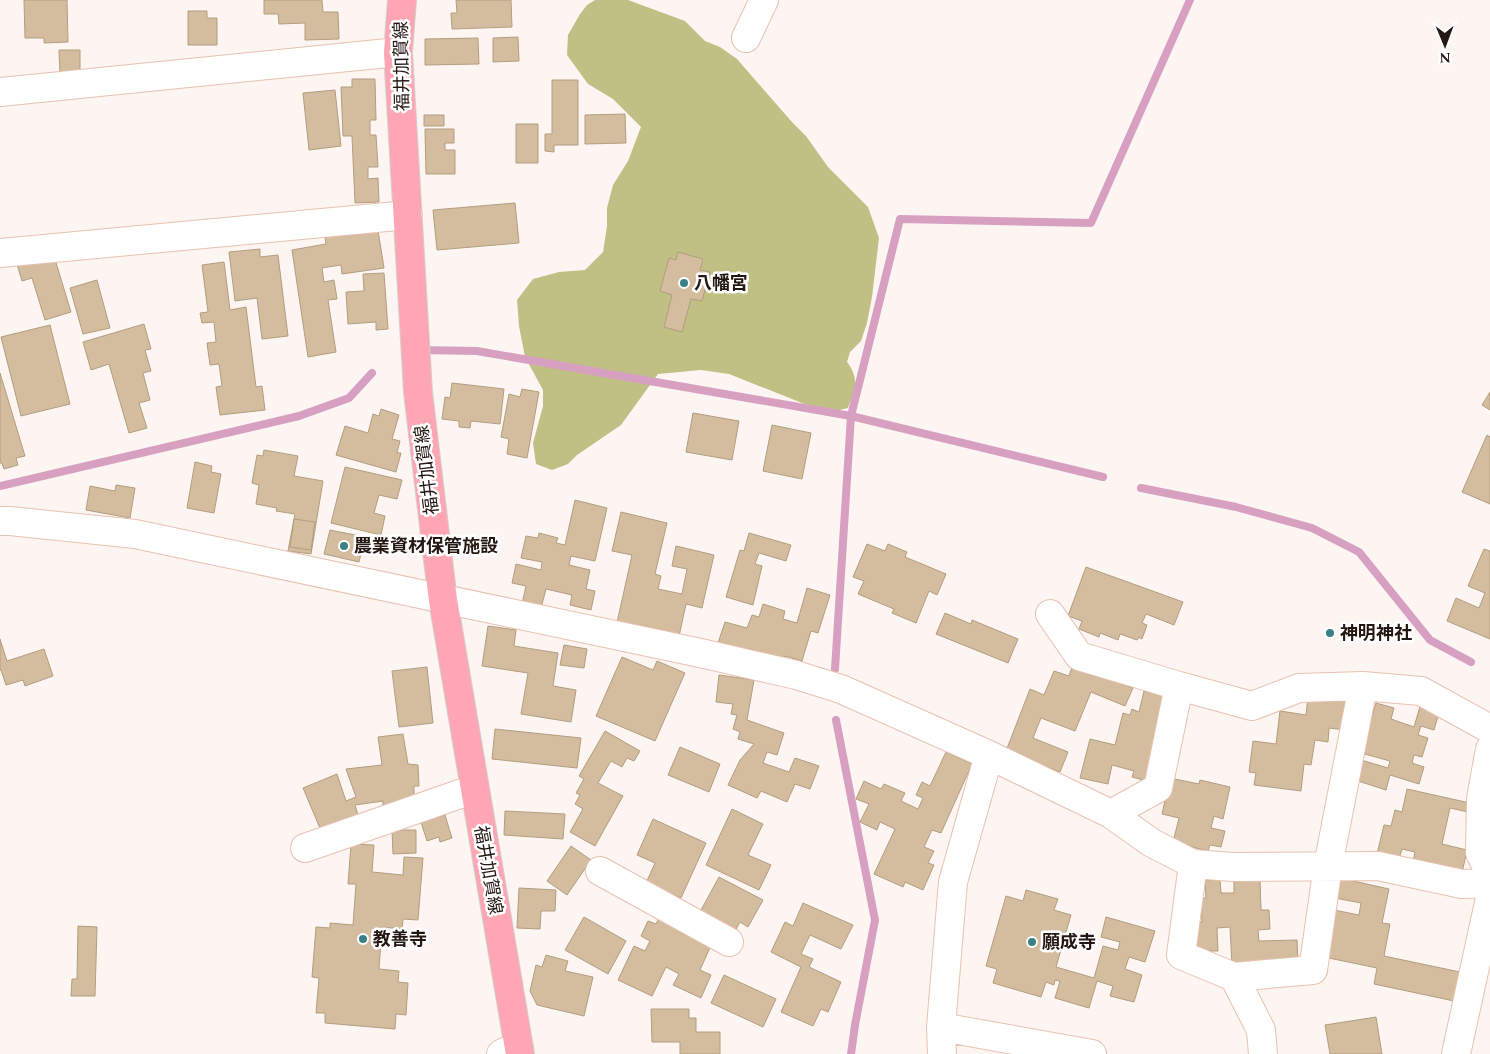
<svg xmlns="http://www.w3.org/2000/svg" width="1490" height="1054" viewBox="0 0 1490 1054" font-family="Spectral,'Noto Sans JP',serif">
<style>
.forest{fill:#c0c085}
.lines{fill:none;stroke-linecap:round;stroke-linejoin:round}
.stream{stroke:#d7a0c1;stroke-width:8}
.building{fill:#d4bd9e;stroke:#b29d7e}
.minor-casing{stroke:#e8c1b1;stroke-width:30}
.major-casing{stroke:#d3d1cf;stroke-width:30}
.minor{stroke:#fff;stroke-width:28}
.major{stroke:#fea6b3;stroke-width:28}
.poi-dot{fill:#398187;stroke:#fff;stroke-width:2}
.labels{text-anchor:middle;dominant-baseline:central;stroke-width:5;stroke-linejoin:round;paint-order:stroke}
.street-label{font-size:18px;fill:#241711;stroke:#fff}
.poi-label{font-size:18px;font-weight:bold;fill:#241711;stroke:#fff;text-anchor:start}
</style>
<rect width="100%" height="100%" fill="#fdf5f2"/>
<path class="forest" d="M595 0H628L685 21 705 41 720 47 737 59 792 122 806 136 828 167 868 207 879 238 872 297 867 323 861 341 850 352 847 362C860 379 855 390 848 408L831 412 802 403 729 374 701 370 658 374 621 425 577 455 568 464 552 470 536 464 533 443 543 406V390L525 357 519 326 517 300 533 279 559 272 585 270 603 252 607 226V208L613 185 628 161 641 127 613 99 588 84 567 55 568 35 580 14 587 5Z"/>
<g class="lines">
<path class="stream" d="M419 350 477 351 851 416 1103 477
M0 486 299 416 349 398 372 373
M1141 488 1236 507 1312 528 1359 552 1430 640 1471 662
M835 669 851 416 900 219 1091 223 1190 0
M836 720 875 920 855 1025 851 1054"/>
</g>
<path class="building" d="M24 0H67L68 42 44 43V38H25Z
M264 0H322L323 12H338L339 39 305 40V23L279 24 278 14H264Z
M456 0H511L512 27 452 29 451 13H457Z
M188 11H207V18H217V45H188Z
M518 37 519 61 493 62V38Z
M478 38 479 64 425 65V39Z
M59 50H80V74H60Z
M352 79H375L376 120H370V135H376L378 167H368V179L378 178 379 202 355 203 352 136H343L341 87H352Z
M552 80H578V145H554V152L545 151V134H552Z
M335 90 341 146 309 150 303 93Z
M625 114 626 143 585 144V115Z
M424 115H444V126H424Z
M516 124H538V163H516Z
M425 129H454V143H445V150H455V174H426Z
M515 203 519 243 437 250 433 210Z
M377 224 384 268 342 274 341 265 322 268 324 282 334 280 337 299 328 300 336 352 308 357 292 250 326 244 325 237 359 232Z
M260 249V257L278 255 288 336 262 339 257 298 235 301 229 252Z
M678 252 703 259 700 270 710 272 702 301 691 299 682 332 664 327 672 295 660 291 669 258 676 260Z
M54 256 71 312 45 320 32 278 22 281 16 261Z
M224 262 230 310 246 307 256 387 262 386 265 410 220 415 216 387 222 386 219 364 210 365 207 343 216 342 214 322 202 323 200 313 208 312 202 265Z
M384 273 388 329 376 330V322L348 324 346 292 364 291 363 274Z
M97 280 110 328 83 334 70 288Z
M144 324 151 349 145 350 151 371 143 373 150 400 139 403 147 428 129 433 109 364 91 370 83 342Z
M50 325 70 404 21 416 1 337Z
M0 373 25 456 16 458 18 465 4 469 2 463H0Z
M452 383 504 389 500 424 471 421 470 428 459 427V421L442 419 445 397 450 398Z
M522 389 539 392 527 458 507 454 509 439 501 437 509 394 520 397Z
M1490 392V410L1482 405Z
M381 409 399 415 392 439 400 441 397 453H401L396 472 336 455 345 426 368 433 373 414 379 416Z
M693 413 739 421 732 460 686 452Z
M772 425 811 433 802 479 763 471Z
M1487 435 1490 437V504L1462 492Z
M264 450 298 456 294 476 323 481 311 554 288 551 295 514 276 511 277 508 256 504 259 485 252 483 257 455 263 456Z
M195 462 212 466 211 472 221 474 214 513 187 508Z
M345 467 402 480 397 499 379 495 374 513 385 516 381 535 331 523Z
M116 485 135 488 130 518 86 510 90 486 115 491Z
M575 500 607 508 595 561 571 556 569 565 590 570 586 589 595 591 591 610 570 605 572 595 546 589 541 608 522 604 526 586 512 583 516 564 541 570 542 562 521 558 526 536 538 538 539 533 558 538 556 543 565 545Z
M621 512 667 523 655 574 661 576 658 589 682 594 687 569 672 566 676 546 714 555 702 608 686 604 678 641 616 627 632 555 612 551Z
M294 519 315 522 311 550 290 547Z
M330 530 365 537 359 562 324 554Z
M749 533 791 545 786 561 759 553 755 564 762 566 753 605 726 597 740 550 744 551Z
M867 544 885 551 888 544 907 552 905 557 946 574 937 595 929 591 916 623 892 613 894 609 858 594 864 581 853 577Z
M1484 549 1490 551V639L1447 621 1456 598 1479 608 1485 593 1468 586Z
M1086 567 1183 602 1174 625 1146 614 1142 623 1147 625 1142 639 1139 637 1137 640 1120 634 1118 640 1100 633 1099 637 1079 629 1082 621 1068 616Z
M807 588 830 595 818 633 811 631 802 661 785 656 783 660 749 649 747 655 717 646 725 622 747 628 752 615 759 617 763 604 785 611 783 619 797 623Z
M945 613 971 624 972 620 1018 639 1008 663 936 634Z
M488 626 516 630 514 646 558 653 553 686 576 690 571 722 521 714 528 673 482 666Z
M0 639 7 661 44 649 53 676 25 686 23 680 6 685 1 670H0Z
M564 645 587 649 584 668 560 665Z
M622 657 653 670 657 661 685 673 655 741 596 716Z
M1073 664 1133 688 1125 706 1091 692 1075 731 1041 718 1033 738 1068 752 1060 772 1006 751 1030 689 1044 695 1054 671 1069 676Z
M427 667 433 723 399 727 392 671Z
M719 675 754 680 747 720 784 733 777 755 767 752 763 763 789 772 795 758 819 766 810 789 795 784 787 802 761 791 757 798 728 785 740 760 754 744 738 739 740 732 733 729 737 715 731 714 733 704 716 702Z
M1144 691 1168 696 1147 781 1132 777 1134 771 1112 765 1108 784 1080 778 1090 739 1115 745 1123 713 1130 715 1132 709 1139 712Z
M1308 696 1348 701 1345 730 1329 728 1328 742 1315 740 1311 765 1304 764 1301 791 1254 785 1256 773 1249 772 1253 741 1276 744 1280 711 1306 715Z
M1376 703 1394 708 1391 719 1414 727 1421 703 1440 709 1434 730 1421 726 1418 735 1428 738 1422 757 1414 755 1412 763 1424 767 1419 784 1390 775 1386 790 1355 780 1361 760 1388 768 1390 761 1361 753Z
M495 729 581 738 577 768 492 759Z
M605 731 640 751 634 761 627 758 622 767 611 761 598 783 623 796 595 846 570 832 583 809 575 804 580 795 576 793 584 779 579 776Z
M403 734 408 764 418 765 419 786H414V802L383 805V801L355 805 359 818 322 833 303 788 337 774 346 801 356 797 346 769 382 765 378 737Z
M680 747 720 764 709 792 668 775Z
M946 752 972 764 941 833 932 830 924 847 934 851 928 863 934 865 923 890 905 882 903 887 874 874 895 829 880 822 877 830 860 822 869 804 856 799 864 781 881 789 884 784 905 793 901 801 918 809 923 798 916 795 922 782 930 786Z
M1170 778 1199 784 1200 780 1230 787 1223 819 1214 816 1211 828 1225 831 1221 847 1210 845 1208 851 1173 842 1179 818 1162 814Z
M1407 789 1470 803 1468 812 1450 808 1442 844 1467 850 1462 873 1413 862 1415 852 1402 849 1399 859 1377 854 1384 825 1391 826 1395 810 1402 812Z
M732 809 763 824 748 855 771 865 759 890 706 865Z
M505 811 565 814 563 839 504 835Z
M445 815 452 838 440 842 439 837 427 841 421 822Z
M653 819 706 843 681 898 646 883 655 863 637 855Z
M392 830H416V853L393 854Z
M351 844 374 845 372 872 403 875 404 857 423 858 418 920 403 919 402 929 382 927 379 969 399 971 398 982 408 983 406 1015 396 1014 395 1029 325 1023V1013H316L319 978 312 977 316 927 330 928V923L353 925 356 884H348Z
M571 846 591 860 567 895 547 881Z
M719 877 763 900 748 927 740 922 735 931 700 912Z
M1340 878 1389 889 1382 923 1390 924 1384 956 1460 972 1454 1001 1374 984 1377 968 1324 957 1334 910 1359 915 1361 903 1335 898Z
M1260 879 1261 910H1269L1270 929 1258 930 1259 941 1297 940 1298 962 1232 965 1230 927 1217 928 1218 951H1197L1196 922H1202L1201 898H1206L1205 880H1220L1221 893H1234V880Z
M519 888 556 890 555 911H541L540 929 517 928Z
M1026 890 1058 899 1054 910 1071 915 1056 967 1094 978 1103 946 1118 950 1120 942 1101 937 1106 917 1155 931 1145 962 1129 957 1125 969 1142 975 1134 1002 1110 996 1113 986 1097 981 1089 1008 1055 998 1060 981 1055 980 1054 985 1046 982 1041 997 993 983 997 969 986 966 1006 896 1023 901Z
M803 903 853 925 841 949 810 935 801 954 813 959 809 967 841 982 828 1012 821 1009 813 1026 781 1012 801 967 771 952 785 922 793 926Z
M584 917 626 941 608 974 565 950Z
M659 918 712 943 700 970 711 975 701 998 673 985 679 974 666 967 652 996 618 980 634 946 645 951 650 941 641 936 648 921 656 924Z
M78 926 97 927 95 996H71L72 979H77Z
M546 955 568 961 565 971 593 977 584 1016 537 1005 530 991 536 965 542 967Z
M724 975 776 999 763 1027 711 1003Z
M651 1009H689V1018H696V1032H720V1054H680V1042H652Z
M1376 1017 1382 1054H1330L1325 1025Z"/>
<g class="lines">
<defs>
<path id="minor" d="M746 38 764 0
M0 92 398 52
M0 253 408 215
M0 521H10L135 534 705 654 796 675 841 689 989 755 1111 814 1152 843 1193 864 1233 867 1378 866 1462 884 1490 883
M1050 614 1079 656 1179 686
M1490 749 1481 799 1480 853 1490 873
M1111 814 1158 788 1179 686 1252 706 1299 688 1363 686
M305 848 474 789
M1193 864 1181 955 1234 977 1261 1030 1263 1054
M600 871 729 942
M1234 977 1313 970 1328 866 1363 686 1421 691 1490 729
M941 1027 1092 1054
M501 1054 518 1046
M942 1054 941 1027 953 882 989 755
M1456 1054 1490 898"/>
<path id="major" d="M402 0 398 52 418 392 438 560 443 600 520 1054"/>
</defs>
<use href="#minor" class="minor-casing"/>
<use href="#major" class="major-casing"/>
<use href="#minor" class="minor"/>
<use href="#major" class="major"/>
</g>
<g class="poi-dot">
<circle cx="684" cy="283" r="5"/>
<circle cx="344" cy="546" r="5"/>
<circle cx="1330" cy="633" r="5"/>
<circle cx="363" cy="939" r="5"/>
<circle cx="1032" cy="942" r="5"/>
</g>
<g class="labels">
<g class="street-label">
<text transform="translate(402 66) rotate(-91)">福井加賀線</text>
<text transform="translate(427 470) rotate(-97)">福井加賀線</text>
<text transform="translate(488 870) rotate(80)">福井加賀線</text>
</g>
<g class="poi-label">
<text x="694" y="283">八幡宮</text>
<text x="354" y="546">農業資材保管施設</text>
<text x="1340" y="633">神明神社</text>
<text x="373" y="939">教善寺</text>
<text x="1042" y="942">願成寺</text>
</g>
</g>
<g transform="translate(1445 45) rotate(179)" stroke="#ffffff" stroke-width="4" paint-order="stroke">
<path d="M0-4L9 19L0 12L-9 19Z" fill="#241711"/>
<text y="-8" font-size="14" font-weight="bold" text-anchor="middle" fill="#241711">N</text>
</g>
</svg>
